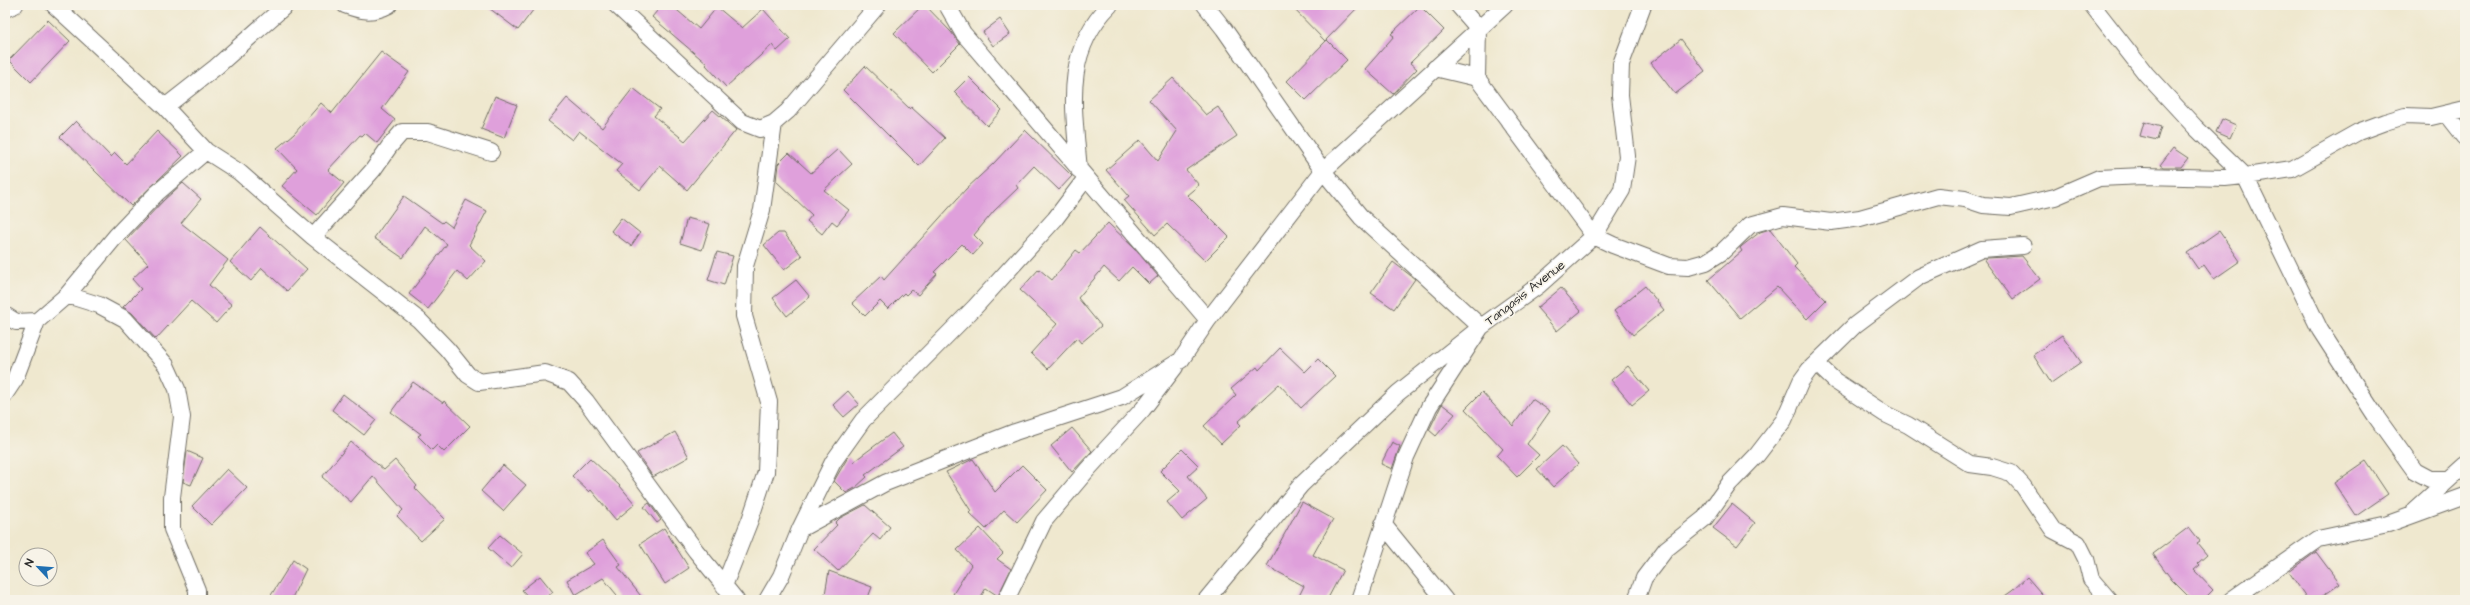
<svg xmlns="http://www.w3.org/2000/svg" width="2470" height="605" viewBox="0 0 2470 605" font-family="'Architects Daughter',sans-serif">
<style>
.building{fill:#dfa0db}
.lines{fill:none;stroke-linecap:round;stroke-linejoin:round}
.minor-casing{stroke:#706d64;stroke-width:18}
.minor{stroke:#fff;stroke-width:16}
.labels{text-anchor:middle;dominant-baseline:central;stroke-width:3.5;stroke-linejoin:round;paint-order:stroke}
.street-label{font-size:13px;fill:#2b2b2b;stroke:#f7f3e8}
</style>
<rect width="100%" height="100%" fill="#f7f3e8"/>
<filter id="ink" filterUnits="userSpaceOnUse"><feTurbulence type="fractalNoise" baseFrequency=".025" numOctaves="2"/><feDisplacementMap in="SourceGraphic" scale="8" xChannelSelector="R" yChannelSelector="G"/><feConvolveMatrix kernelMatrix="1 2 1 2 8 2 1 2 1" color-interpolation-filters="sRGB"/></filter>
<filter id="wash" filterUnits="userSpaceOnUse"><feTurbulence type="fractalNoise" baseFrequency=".012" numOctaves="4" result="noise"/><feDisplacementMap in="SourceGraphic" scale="16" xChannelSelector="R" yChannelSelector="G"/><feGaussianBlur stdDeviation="0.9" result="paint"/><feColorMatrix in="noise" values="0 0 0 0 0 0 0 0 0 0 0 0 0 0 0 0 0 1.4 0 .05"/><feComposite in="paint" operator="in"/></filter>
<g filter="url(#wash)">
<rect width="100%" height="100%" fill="#efe8cf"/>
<g id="blocks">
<path class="building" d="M485 5H537L518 30Z
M662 5H671L699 29 717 7 742 28 763 9 790 39 777 51 772 45 726 87 706 65 707 64 652 17Z
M923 5H925L951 32 960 44 932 72 894 33Z
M1290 5H1360L1325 41Z
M1420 6 1444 30 1410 63 1417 69 1393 94 1365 69 1394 36 1391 34Z
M1000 19 1010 34 993 46 983 32Z
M48 20 70 41 31 82 9 60Z
M1681 39 1705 71 1675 94 1651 63Z
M1327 40 1347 60 1306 100 1287 81Z
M381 52 409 72 382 109 395 120 377 143 365 133 362 136 360 135 328 170 344 183 317 215 282 186 297 169 277 148 294 134 321 103 332 113Z
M865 66 910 109 911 107 945 138 919 166 843 90Z
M969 77 1002 110 987 126 954 92Z
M1173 78 1206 115 1218 107 1237 136 1186 170 1199 185 1187 195 1229 237 1205 261 1167 224 1155 235 1124 200 1129 196 1106 170 1140 140 1158 161 1177 131 1149 100Z
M633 88 660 109 654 116 685 141 713 110 736 130 687 190 660 166 640 190 616 171 622 164 579 131 572 140 548 121 567 98 602 128Z
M495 96 517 105 504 138 481 129Z
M2222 119 2236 125 2230 138 2216 132Z
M76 121 111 157 115 153 126 164 157 131 183 156 131 206 60 137Z
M2144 122 2161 127 2157 140 2140 136Z
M1025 130 1072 176 1059 190 1034 166 1016 185 1018 188 994 211 974 235 983 244 973 255 962 244 934 272 937 274 918 295 911 290 906 295 904 293 888 309 880 301 865 316 852 303 881 276 884 280 966 189 993 164Z
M2173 148 2188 158 2181 167H2163L2160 165Z
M838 149 852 164 824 190 849 210 837 225 832 221 822 234 807 221 812 215 776 181 778 164 789 153 811 173Z
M183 183 201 199 181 223 228 260 209 285 232 305 216 323 191 301 156 339 132 313 123 307 141 289 132 279 148 264 126 240 164 200Z
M404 196 442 223 444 221 452 227 466 200 487 211 469 245 486 261 468 281 457 271 428 309 409 294 447 244 425 226 403 258 374 238Z
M621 218 640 233 631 246 611 231Z
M687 218 710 224 702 250 680 243Z
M1108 223 1134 248 1158 276 1149 284 1132 267 1119 281 1104 267 1078 298 1101 326 1081 343 1077 338 1048 369 1031 353 1057 324 1020 290 1039 269 1052 280 1076 250 1080 253Z
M260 227 307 269 287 291 262 268 251 281 230 262Z
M1770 229 1797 264 1794 267 1826 300 1807 319 1777 287 1740 318 1708 280 1742 251 1740 248 1742 246 1760 232Z
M2219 231 2240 261 2214 279 2204 265 2198 269 2187 253Z
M778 233H784L802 256 784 270 764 245Z
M717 252 733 256 724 285 708 280Z
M2022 256 2040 279 2013 299 1984 260 1987 258Z
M1393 262 1415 279 1394 309 1371 293Z
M796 280 810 297 787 316 773 298Z
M1645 286 1664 310 1633 335 1614 311Z
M1561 288 1581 311 1557 331 1537 308Z
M2062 335 2081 362 2051 383 2033 355Z
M1280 348 1305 372 1318 359 1335 376 1301 408 1279 384 1238 422 1241 425 1221 444 1204 426 1236 395 1231 389 1257 367 1259 370Z
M1628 366 1649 391 1632 405 1611 380Z
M413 382 443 403 444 401 470 426 444 452 437 445 432 450 418 436 421 434 391 412Z
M848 391 859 404 844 417 833 405Z
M1482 392 1513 426 1532 399 1550 411 1527 444 1539 455 1517 477 1497 456 1503 449 1465 409Z
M343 394 376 420 364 435 332 410Z
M1442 404 1455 414 1436 436 1429 430Z
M1072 428 1092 451 1072 472 1051 446Z
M675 432 689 457 653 477 637 453Z
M892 433 903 447 865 475 867 477 855 488 846 493 834 481 848 457 853 462Z
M351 442 384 470 395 460 417 486 415 488 445 519 421 541 397 516 403 510 373 476 351 502 322 477Z
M1392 442 1400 446 1392 469 1381 464Z
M1562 446 1578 464 1553 487 1537 469Z
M1182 449 1199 466 1188 476 1207 499 1182 520 1167 502 1180 491 1160 471Z
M187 451 203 458 191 485 183 482Z
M590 458 620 486 635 504 616 520 591 490 589 492 572 476Z
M973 459 995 492 1022 465 1047 490 1017 522 1004 510 986 529 969 513 971 511 946 472Z
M2366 461 2388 494 2356 516 2334 483Z
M503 465 526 485 503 511 481 491Z
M227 469 247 488 211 525 192 506Z
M1302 502 1333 519 1313 555 1343 570 1327 600H1297L1304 586 1267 566Z
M649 503 661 520 657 523 644 507Z
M1732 504 1755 523 1737 546 1713 528Z
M865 505 890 527 880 540 873 534 838 571 814 549 837 525 835 523 840 518Z
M2189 527 2200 541 2197 543 2207 555 2198 563 2200 565 2194 570 2213 590 2203 600H2192L2172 580 2153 554Z
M664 528 689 568 665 584 640 544Z
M980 528 1003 553 997 559 1011 569 998 596 986 588 979 600H962L953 594 971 565 957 550Z
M500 535 523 554 511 568 488 548Z
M603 540 621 565 618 567 644 600H621L603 578 575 595 567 580 594 564 585 553Z
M2316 552 2340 584 2317 600H2308L2289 572Z
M293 560 306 569 291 600H268Z
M829 571 872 587 867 600H824Z
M540 576 553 592 543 600H531L522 590Z
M2027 577 2047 600H1999L2012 591Z"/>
</g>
</g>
<g filter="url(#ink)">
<use href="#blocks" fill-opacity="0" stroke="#706d64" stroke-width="1"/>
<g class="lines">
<defs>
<path id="minor" d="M54 5 165 107 206 151 239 172 313 237 419 320 447 349 468 375 479 382 545 373 569 382 586 401 696 551 736 600
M345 5C361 11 372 14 389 5
M616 5 742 122 760 129 774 123 788 111 878 5
M947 5 963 33 1208 320
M1205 5 1224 29 1323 171 1361 217 1481 327 1398 393 1301 485 1206 600
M1458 5 1478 28 1477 78 1594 236 1613 245 1669 266 1688 267 1706 262 1722 252 1750 225 1783 216 1831 222 1860 218 1938 196 1965 199 1983 205 2011 207 2055 197 2099 178 2143 176 2225 178 2253 175 2292 169 2358 132 2385 122 2405 116 2431 117 2465 109
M2092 5 2146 74 2195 127 2245 176 2320 330 2377 418 2415 471 2430 479H2447
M5 9 15 5
M1435 68 1477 78
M165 107 216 67 286 5
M2447 114 2465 137
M1079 170C1074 109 1062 53 1110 5
M313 237 373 170 389 147 402 132H428L491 152
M67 295 99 305 125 319 166 365 177 389 182 417 172 497V529L197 590V600
M5 315 16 322 37 321 67 295 116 236 157 193 206 151
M1816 363 1835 381 1885 414 1908 425 1970 464 1992 467 2011 473 2023 486 2053 530 2078 543 2086 559 2091 579 2109 600
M5 394 15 379 37 321
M2415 510 2465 465
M1383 524 1445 600
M800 529 885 483 1015 432 1122 397 1181 360 1208 320 1323 171 1505 5
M724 586 750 520 766 472 769 402 744 316 745 266 762 210 774 123
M767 600 781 576 800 529 833 462 863 420 975 307 1055 219 1086 178
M1006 600 1044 521 1088 469 1143 409 1175 367
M1359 600 1406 457 1429 407 1481 327 1538 286 1594 236 1622 190 1627 156 1620 95 1621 64 1643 5
M1636 600 1644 578 1666 549 1705 518 1729 484 1757 455 1784 420 1801 381 1809 370 1855 325 1919 277 1982 249 2023 246
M2231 600 2318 539 2388 524 2465 496"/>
</defs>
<use href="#minor" class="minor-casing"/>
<use href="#minor" class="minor"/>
</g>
</g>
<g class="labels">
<g class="street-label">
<text transform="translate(1525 293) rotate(-38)">Tangasis Avenue</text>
</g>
</g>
<rect width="2470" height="605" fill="none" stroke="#f7f3e8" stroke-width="20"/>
<g transform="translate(38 567) rotate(296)"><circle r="19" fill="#f7f3e8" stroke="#a5a39c"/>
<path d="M0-3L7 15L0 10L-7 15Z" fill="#1f6fb2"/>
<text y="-6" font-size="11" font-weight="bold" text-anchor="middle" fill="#2b2b2b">N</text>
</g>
</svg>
